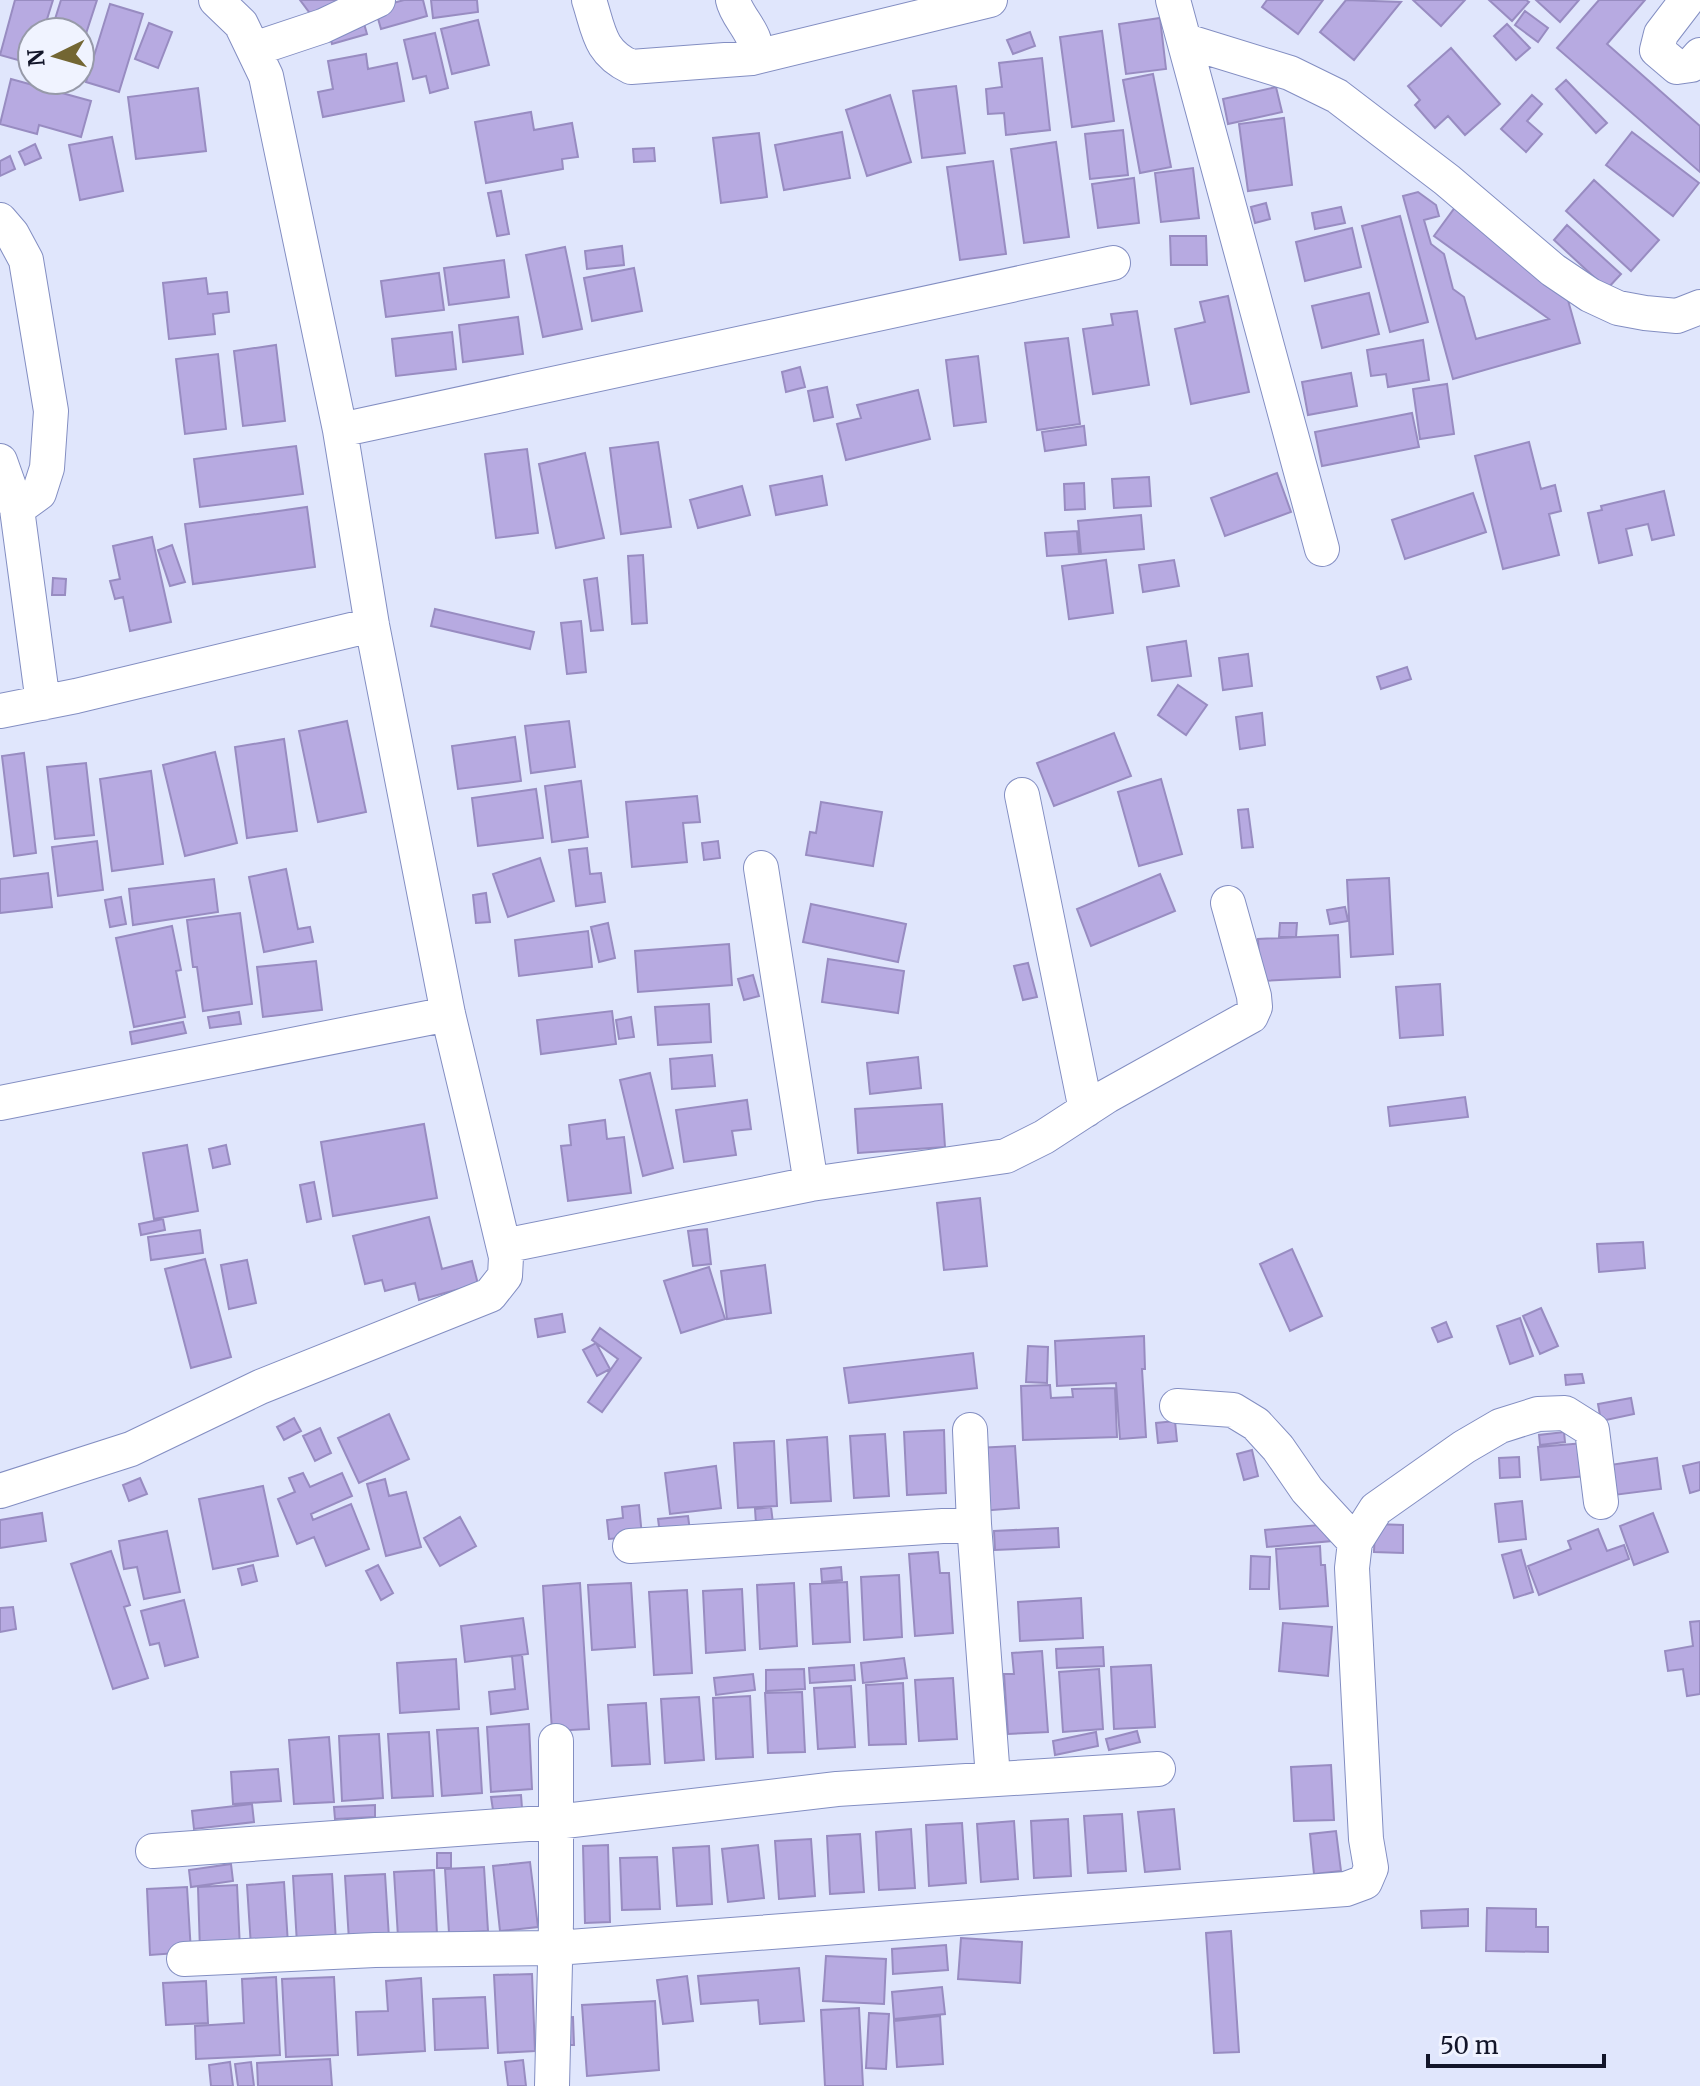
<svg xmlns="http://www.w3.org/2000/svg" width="1700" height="2086" viewBox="0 0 1700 2086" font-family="Merriweather,serif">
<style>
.building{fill:#b7aae1;stroke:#988cc1;stroke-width:2}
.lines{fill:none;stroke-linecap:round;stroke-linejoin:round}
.minor-casing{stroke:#838ec2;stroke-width:36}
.minor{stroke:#fff;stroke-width:34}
</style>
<rect width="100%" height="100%" fill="#e0e6fc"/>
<path class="building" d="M15 0H53L43 32H32V64L0 55Z
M61 0H97L80 52V32H51Z
M300 0H341L315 20Z
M404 0H423L427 16 381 29 375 8Z
M431 0H477L478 12 433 18Z
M1267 0H1323L1298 34 1262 7Z
M1346 0 1401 2 1354 60 1320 32Z
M1413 0H1465L1441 26Z
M1489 0H1526L1529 2 1512 21Z
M1536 0H1579L1560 22Z
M1599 0H1645L1607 44 1700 126V172L1557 48Z
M110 4 143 14 119 92 86 82Z
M1525 11 1548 28 1538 42 1515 25Z
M1160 18 1166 69 1126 74 1119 24Z
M363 20 367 34 332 44 328 29Z
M478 20 489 65 452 74 441 29Z
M149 23 172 32 158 68 135 59Z
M1507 24 1530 48 1516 60 1494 36Z
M1102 31 1114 121 1072 127 1060 37Z
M1030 32 1035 46 1013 54 1007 40Z
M435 33 448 88 430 93 426 76 413 79 404 40Z
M1451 48 1500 104 1465 135 1448 116 1435 128 1415 105 1420 100 1408 86Z
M366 54 368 69 397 63 404 101 323 117 318 92 333 89 328 61Z
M1042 58 1050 130 1006 135 1004 113 988 114 986 89 1002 87 999 63Z
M1153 74 1171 167 1140 173 1123 80Z
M11 79 91 101 81 137 39 125 37 134 0 124Z
M1566 80 1607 123 1596 133 1556 89Z
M956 86 965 153 922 158 913 91Z
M1276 87 1282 112 1228 124 1223 99Z
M198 88 206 151 136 159 128 97Z
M890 95 911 162 867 176 846 110Z
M1532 95 1542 104 1527 121 1542 134 1526 152 1501 129Z
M531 112 534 130 572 123 578 157 562 159 563 169 486 183 475 122Z
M1284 118 1292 185 1248 191 1239 124Z
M1123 130 1128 175 1090 179 1085 134Z
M842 132 850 178 784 190 775 145Z
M1632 132 1699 183 1673 216 1606 165Z
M759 133 767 197 721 203 713 138Z
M112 137 123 191 80 200 69 145Z
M1056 142 1069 237 1024 243 1011 149Z
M35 144 41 158 25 165 19 152Z
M654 148 655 161 634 162 633 149Z
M10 156 15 169 0 176V161Z
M993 161 1006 254 960 260 947 167Z
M1193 168 1199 218 1161 222 1155 173Z
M1134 178 1139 223 1098 228 1092 184Z
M1594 180 1659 240 1631 271 1566 211Z
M501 191 509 234 497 236 488 193Z
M1418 192 1436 205 1439 216 1424 220 1431 244 1444 254 1453 289 1464 297 1476 339 1549 319 1434 236 1456 206 1564 286 1580 343 1453 379 1403 196Z
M1266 203 1270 219 1255 223 1251 207Z
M1341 207 1345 223 1315 229 1312 213Z
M1400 216 1428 322 1390 332 1362 226Z
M1567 225 1621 274 1607 289 1554 240Z
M1352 228 1361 267 1305 281 1296 242Z
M1170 236H1206L1207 265H1171Z
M622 246 624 265 587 269 585 251Z
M565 247 582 329 543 337 526 255Z
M504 260 509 297 449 305 444 268Z
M634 268 642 311 592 321 584 278Z
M439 273 444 310 386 317 381 281Z
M206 278 208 294 227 292 229 312 213 314 215 334 169 339 163 283Z
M1369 293 1379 334 1322 348 1312 306Z
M1228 296 1249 392 1191 404 1175 329 1205 322 1200 302Z
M1137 311 1149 385 1093 394 1083 329 1113 325 1111 314Z
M518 317 523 354 463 362 459 325Z
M452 332 456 369 396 376 392 339Z
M1068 338 1080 424 1037 430 1025 343Z
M1423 340 1429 380 1388 387 1386 374 1371 376 1367 350Z
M276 345 285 421 243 426 234 351Z
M218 354 226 429 185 434 176 359Z
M978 356 986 422 954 426 946 360Z
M800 367 805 387 786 392 782 372Z
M1351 373 1357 406 1308 415 1302 382Z
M1447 384 1454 434 1420 439 1413 389Z
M827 387 833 417 814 421 808 391Z
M918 390 930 439 846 460 837 424 861 418 857 405Z
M1412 413 1419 447 1322 466 1315 432Z
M1084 426 1086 445 1045 451 1042 432Z
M658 442 671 527 621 534 610 448Z
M1529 442 1541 489 1555 485 1561 511 1549 514 1559 555 1503 569 1475 456Z
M296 446 303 494 200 507 194 459Z
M527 449 538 533 496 538 485 454Z
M585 453 604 538 556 548 539 464Z
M1277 473 1291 512 1225 536 1211 498Z
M822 476 827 505 776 515 770 486Z
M1149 477 1151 506 1114 508 1112 479Z
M1084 483 1085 509 1065 510 1064 484Z
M742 486 750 515 698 528 690 500Z
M1664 491 1674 535 1652 540 1648 524 1626 529 1632 555 1599 563 1588 513 1602 510 1601 506Z
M1473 493 1486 532 1405 559 1392 520Z
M307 507 315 567 193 584 185 524Z
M1141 515 1144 549 1081 554 1078 521Z
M1077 531 1079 554 1047 556 1045 533Z
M152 537 171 622 130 631 123 597 115 599 110 581 120 579 113 546Z
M172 545 185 582 170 586 158 550Z
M643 555 647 623 632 624 628 556Z
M1106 560 1113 613 1069 619 1062 566Z
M1174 560 1179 586 1143 592 1139 565Z
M53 578 66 579 65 595H52Z
M597 578 603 630 591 631 584 580Z
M435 609 534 632 530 649 431 626Z
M581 621 586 672 567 674 561 623Z
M1186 641 1191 676 1152 681 1147 647Z
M1248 654 1252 686 1223 690 1219 658Z
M1407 667 1411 679 1381 689 1377 677Z
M1178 685 1207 705 1186 735 1158 715Z
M1262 713 1265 745 1240 749 1236 717Z
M347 721 366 812 318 822 299 731Z
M569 721 575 767 531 773 525 726Z
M1114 733 1131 776 1054 806 1037 763Z
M515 737 521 781 458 789 452 746Z
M284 739 297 831 247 838 235 747Z
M215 752 237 843 185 856 163 765Z
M24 753 36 853 14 856 2 756Z
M86 763 94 835 55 839 47 767Z
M151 771 163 864 112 871 100 779Z
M1161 779 1182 854 1139 866 1118 792Z
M581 781 588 837 552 842 545 786Z
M536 789 543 838 478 846 472 798Z
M697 796 700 822 683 823 687 862 632 867 626 802Z
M821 802 882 812 873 866 806 855 810 832 816 833Z
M1248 809 1253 847 1242 848 1238 810Z
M97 841 103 890 58 896 52 847Z
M718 841 720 858 704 860 702 843Z
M587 848 590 874 601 873 605 902 576 906 569 850Z
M540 858 554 901 508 917 493 874Z
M286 869 298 929 310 927 313 942 264 952 249 877Z
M48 873 52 907 0 913V879Z
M1160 874 1175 911 1091 946 1077 909Z
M1389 878 1393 954 1351 957 1347 880Z
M214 879 218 912 133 925 129 889Z
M486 893 490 922 476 923 473 895Z
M121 897 126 924 110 927 105 900Z
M811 904 906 924 898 962 803 942Z
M1345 907 1348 921 1330 924 1327 910Z
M240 913 252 1004 203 1011 197 967H193L187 920Z
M608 923 615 958 599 962 591 927Z
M1280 923H1297L1296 937H1279Z
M172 926 181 970 176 971 185 1017 134 1027 116 938Z
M588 931 592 967 519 976 515 940Z
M1338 935 1340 977 1260 981 1258 939Z
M729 944 732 985 638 992 635 951Z
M828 959 904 971 898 1013 822 1002Z
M316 961 322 1010 263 1017 257 967Z
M1028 963 1037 997 1023 1000 1014 966Z
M753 975 759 996 744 1000 738 979Z
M1440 984 1443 1035 1400 1038 1396 987Z
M709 1004 711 1042 658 1045 655 1007Z
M612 1011 616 1044 541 1054 537 1020Z
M239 1012 241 1024 210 1028 208 1017Z
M631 1017 634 1037 619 1039 616 1020Z
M183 1022 186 1033 132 1044 130 1032Z
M712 1055 715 1086 672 1089 670 1059Z
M918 1057 921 1088 870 1094 867 1063Z
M650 1073 673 1168 643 1176 620 1080Z
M1465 1097 1468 1117 1390 1126 1388 1107Z
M747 1100 751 1129 732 1131 736 1155 684 1162 676 1110Z
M942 1104 945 1147 858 1153 855 1109Z
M605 1120 607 1139 624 1137 631 1193 568 1201 561 1146 571 1145 569 1125Z
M424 1124 437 1198 333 1216 321 1142Z
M187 1145 198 1211 154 1219 143 1153Z
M226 1145 230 1164 213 1168 209 1149Z
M314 1182 321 1219 307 1222 300 1185Z
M980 1198 987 1266 944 1270 937 1203Z
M429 1217 442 1269 472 1261 478 1284 419 1300 415 1283 385 1291 382 1280 365 1284 353 1236Z
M163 1219 165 1230 141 1235 139 1224Z
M707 1229 711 1264 693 1266 688 1231Z
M200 1230 203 1253 151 1260 148 1237Z
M1643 1242 1645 1268 1599 1272 1597 1244Z
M1292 1249 1322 1316 1290 1331 1260 1264Z
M205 1259 231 1357 191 1368 165 1269Z
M247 1260 256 1303 229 1309 221 1265Z
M765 1265 771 1313 727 1319 721 1271Z
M709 1267 725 1319 681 1333 664 1281Z
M1541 1308 1558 1346 1540 1354 1523 1316Z
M562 1314 565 1332 538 1337 535 1319Z
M1520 1318 1533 1356 1510 1364 1497 1326Z
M1446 1322 1452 1337 1438 1342 1432 1328Z
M600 1328 641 1358 602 1412 588 1402 618 1359 592 1340Z
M1144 1336 1145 1369H1142L1146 1437 1120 1439 1116 1383 1057 1386 1055 1341Z
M596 1343 610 1369 597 1376 583 1350Z
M1028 1346 1048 1347 1047 1383 1026 1382Z
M973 1353 977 1388 849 1403 844 1368Z
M1582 1374 1584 1383 1566 1385 1565 1375Z
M1050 1385 1051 1398 1073 1397 1072 1389 1115 1388 1117 1437 1023 1440 1021 1386Z
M1631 1398 1634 1414 1601 1421 1598 1404Z
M389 1414 409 1459 359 1483 338 1438Z
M294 1418 301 1431 284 1440 277 1427Z
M1175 1421 1177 1441 1158 1443 1156 1423Z
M320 1428 331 1453 315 1461 303 1436Z
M944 1430 946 1493 907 1495 904 1432Z
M1564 1432 1565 1442 1540 1445 1539 1435Z
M885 1434 889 1496 854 1498 850 1436Z
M827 1437 831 1501 791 1503 787 1440Z
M774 1441 777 1506 738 1508 734 1443Z
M1584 1443 1587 1476 1541 1480 1538 1447Z
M1015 1446 1019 1508 980 1511 976 1448Z
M1252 1450 1258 1476 1244 1480 1237 1454Z
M1519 1457 1520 1477 1500 1478 1499 1458Z
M1657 1458 1661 1489 1614 1495 1610 1465Z
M1700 1462V1490L1690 1493 1683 1466Z
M716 1466 721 1508 670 1514 665 1473Z
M303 1473 310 1487 342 1473 352 1496 311 1514 313 1520 351 1504 369 1549 326 1566 314 1537 297 1544 278 1499 295 1492 289 1478Z
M140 1478 147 1494 129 1501 123 1485Z
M385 1479 389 1496 406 1492 421 1547 386 1556 367 1484Z
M263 1486 278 1556 213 1569 199 1499Z
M1522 1501 1526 1539 1499 1542 1495 1504Z
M639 1505 642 1536 609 1539 607 1520 623 1518 622 1507Z
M771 1507 773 1523 756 1524 755 1509Z
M42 1513 46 1541 0 1548V1520Z
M1653 1513 1668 1552 1634 1565 1620 1526Z
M688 1516 690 1531 660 1534 658 1519Z
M460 1517 476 1546 440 1566 424 1538Z
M1330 1524 1332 1541 1267 1547 1265 1530Z
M1375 1524 1403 1525V1553L1374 1552Z
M1058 1528 1059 1547 995 1550 994 1531Z
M1598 1529 1607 1551 1624 1545 1629 1559 1539 1595 1528 1566 1571 1549 1568 1541Z
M167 1531 180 1592 144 1599 137 1567 124 1569 119 1541Z
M1320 1546 1321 1565H1325L1328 1606 1280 1609 1276 1549Z
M1521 1550 1533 1592 1514 1598 1502 1555Z
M111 1551 130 1605 124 1607 148 1678 113 1689 71 1564Z
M938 1552 940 1573H949L953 1633 915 1636 909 1554Z
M1251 1556 1270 1557 1269 1589H1250Z
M253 1565 257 1581 242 1585 238 1569Z
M378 1565 393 1593 381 1600 366 1571Z
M841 1567 842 1580 822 1582 821 1569Z
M899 1575 902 1637 864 1640 861 1577Z
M847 1582 850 1642 813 1644 810 1584Z
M580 1583 589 1729 552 1731 543 1586Z
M631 1583 635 1647 592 1650 588 1585Z
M794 1583 797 1646 760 1649 757 1585Z
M742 1589 745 1650 706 1653 703 1591Z
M687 1590 692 1673 654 1675 649 1592Z
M1081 1598 1083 1638 1020 1641 1018 1602Z
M184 1600 198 1657 165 1666 159 1643 150 1645 141 1611Z
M13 1607 16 1629 0 1632V1608Z
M523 1618 528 1654 465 1662 461 1626Z
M1700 1621V1694L1687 1696 1683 1669 1668 1671 1665 1651 1693 1646 1690 1622Z
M1283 1623 1332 1627 1328 1676 1279 1671Z
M1103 1647 1104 1666 1057 1668 1056 1649Z
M1042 1651 1048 1732 1008 1734 1004 1674H1014L1012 1653Z
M522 1655 528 1709 491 1714 489 1692 515 1689 512 1656Z
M904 1658 907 1678 863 1683 861 1663Z
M456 1659 459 1709 400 1713 397 1663Z
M854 1665 855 1680 810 1683 809 1668Z
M1151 1665 1155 1727 1114 1729 1111 1667Z
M804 1669 805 1689 766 1691V1670Z
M1099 1669 1103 1729 1063 1732 1059 1672Z
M753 1674 755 1690 716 1695 714 1678Z
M953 1678 957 1739 919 1741 915 1680Z
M903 1683 906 1744 869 1745 866 1685Z
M851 1686 855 1747 818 1749 814 1688Z
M802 1692 805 1752 768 1753 765 1693Z
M750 1696 753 1757 716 1759 713 1698Z
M699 1697 704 1760 665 1763 661 1699Z
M646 1703 650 1764 612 1766 608 1705Z
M529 1724 532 1789 491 1792 487 1727Z
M478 1728 482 1793 442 1796 437 1730Z
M1137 1731 1140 1742 1109 1750 1106 1739Z
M429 1732 433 1796 392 1798 388 1734Z
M1096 1732 1098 1746 1055 1755 1053 1741Z
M379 1734 383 1798 342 1801 339 1736Z
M329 1737 334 1802 294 1804 289 1740Z
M1331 1765 1334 1820 1294 1821 1291 1767Z
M278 1769 281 1801 233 1804 231 1772Z
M521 1795 522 1808 493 1810 491 1797Z
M252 1804 254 1822 194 1829 192 1811Z
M375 1805V1817L335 1819 334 1807Z
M1174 1809 1180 1869 1145 1872 1138 1812Z
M1122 1814 1126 1871 1088 1873 1084 1816Z
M1068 1819 1071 1876 1034 1878 1031 1821Z
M1014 1821 1018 1879 981 1882 977 1824Z
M962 1823 966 1883 929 1886 926 1825Z
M911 1829 915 1888 879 1890 876 1832Z
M1336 1831 1341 1871 1314 1874 1310 1834Z
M860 1834 864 1892 830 1894 827 1836Z
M811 1839 815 1896 779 1899 775 1841Z
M608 1845 610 1922 585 1923 583 1846Z
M758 1845 764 1898 728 1902 722 1849Z
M709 1846 712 1904 677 1906 673 1848Z
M437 1853H451V1868H437Z
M657 1857 660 1909 622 1910 620 1858Z
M530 1862 538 1927 500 1931 493 1866Z
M231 1864 233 1881 191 1887 189 1870Z
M484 1867 488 1931 449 1933 445 1869Z
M434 1870 437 1935 398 1937 394 1872Z
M332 1874 336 1942 297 1944 293 1876Z
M385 1874 389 1938 349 1941 345 1876Z
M284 1882 288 1944 251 1947 247 1885Z
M237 1885 240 1949 200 1951 198 1887Z
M187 1887 191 1952 150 1955 147 1889Z
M1487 1908 1536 1909V1927H1548V1952L1486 1951Z
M1468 1909V1926L1422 1928 1421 1911Z
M1231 1931 1239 2052 1214 2053 1206 1933Z
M961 1938 1022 1942 1020 1983 958 1979Z
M946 1945 948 1970 893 1974 892 1949Z
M826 1956 886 1959 884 2004 823 2001Z
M799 1968 804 2021 760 2024 758 2000 701 2004 698 1976Z
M532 1974 535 2051 498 2053 494 1975Z
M687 1976 693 2021 663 2024 657 1980Z
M276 1977 280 2055 196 2059 195 2026 244 2023 242 1979Z
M334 1977 338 2055 286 2057 282 1979Z
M421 1978 425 2051 358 2055 356 2012 388 2011 386 1981Z
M206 1981 208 2023 166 2025 163 1983Z
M942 1987 945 2014 894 2019 892 1992Z
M485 1997 488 2048 435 2050 433 1999Z
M655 2001 659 2070 587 2076 582 2005Z
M859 2008 863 2086H825L821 2010Z
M869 2013 889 2014 886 2069 866 2068Z
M940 2016 943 2064 897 2067 894 2021Z
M573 2017 574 2045H559L558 2018Z
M330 2059 332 2086H258L257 2063Z
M523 2060 526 2086H508L505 2062Z
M230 2062 233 2086H211L209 2065Z
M251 2062 254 2086H238L235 2064Z"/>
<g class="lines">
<defs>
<path id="minor" d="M589 0C599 31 599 52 631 67L752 58 990 0
M733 0C737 20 764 38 752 58
M1173 0 1322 549
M1687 0 1661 34 1657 50 1677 67 1691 65 1700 55
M1186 41 1290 73 1337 96 1447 180 1553 270 1590 295 1618 308 1645 313 1677 316 1700 307
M254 49 323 26 378 0
M0 220 12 234 26 260 51 411 47 468 39 493 17 509
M340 430 1113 263
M0 461 17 509 43 703
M0 711 76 696 372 625
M1022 795 1086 1110
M761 868 811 1184
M0 1103 448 1014
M504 1246 811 1184 1006 1156 1044 1137 1107 1096 1251 1016 1255 1007 1254 996 1228 903
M1177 1406 1233 1410 1256 1424 1278 1448 1307 1490 1355 1542
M970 1430 974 1524
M0 1491 131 1449 260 1387 490 1295 505 1276 506 1257 448 1014 372 625 340 430 266 76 241 24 216 0
M630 1546 974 1524 993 1778
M153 1851 556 1822 837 1789 1158 1769
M184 1959 375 1950 556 1948 1346 1889 1365 1882 1371 1868 1366 1839 1352 1568 1355 1542 1376 1509 1464 1447 1500 1426 1538 1414 1565 1413 1592 1430 1601 1502
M552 2086 556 1922V1741"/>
</defs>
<use href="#minor" class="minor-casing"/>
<use href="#minor" class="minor"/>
</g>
<g transform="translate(56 56) rotate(265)"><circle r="38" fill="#f0f3ff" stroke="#979aa9" stroke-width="2"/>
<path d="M0-6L14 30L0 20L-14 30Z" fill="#736633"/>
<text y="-12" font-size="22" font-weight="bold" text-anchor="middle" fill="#121529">N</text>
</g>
<path d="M1428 2054v12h176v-12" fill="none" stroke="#121529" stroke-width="4"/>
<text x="1440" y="2054" font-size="24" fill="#121529" stroke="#f0f3ff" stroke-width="6" paint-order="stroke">50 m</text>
</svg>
